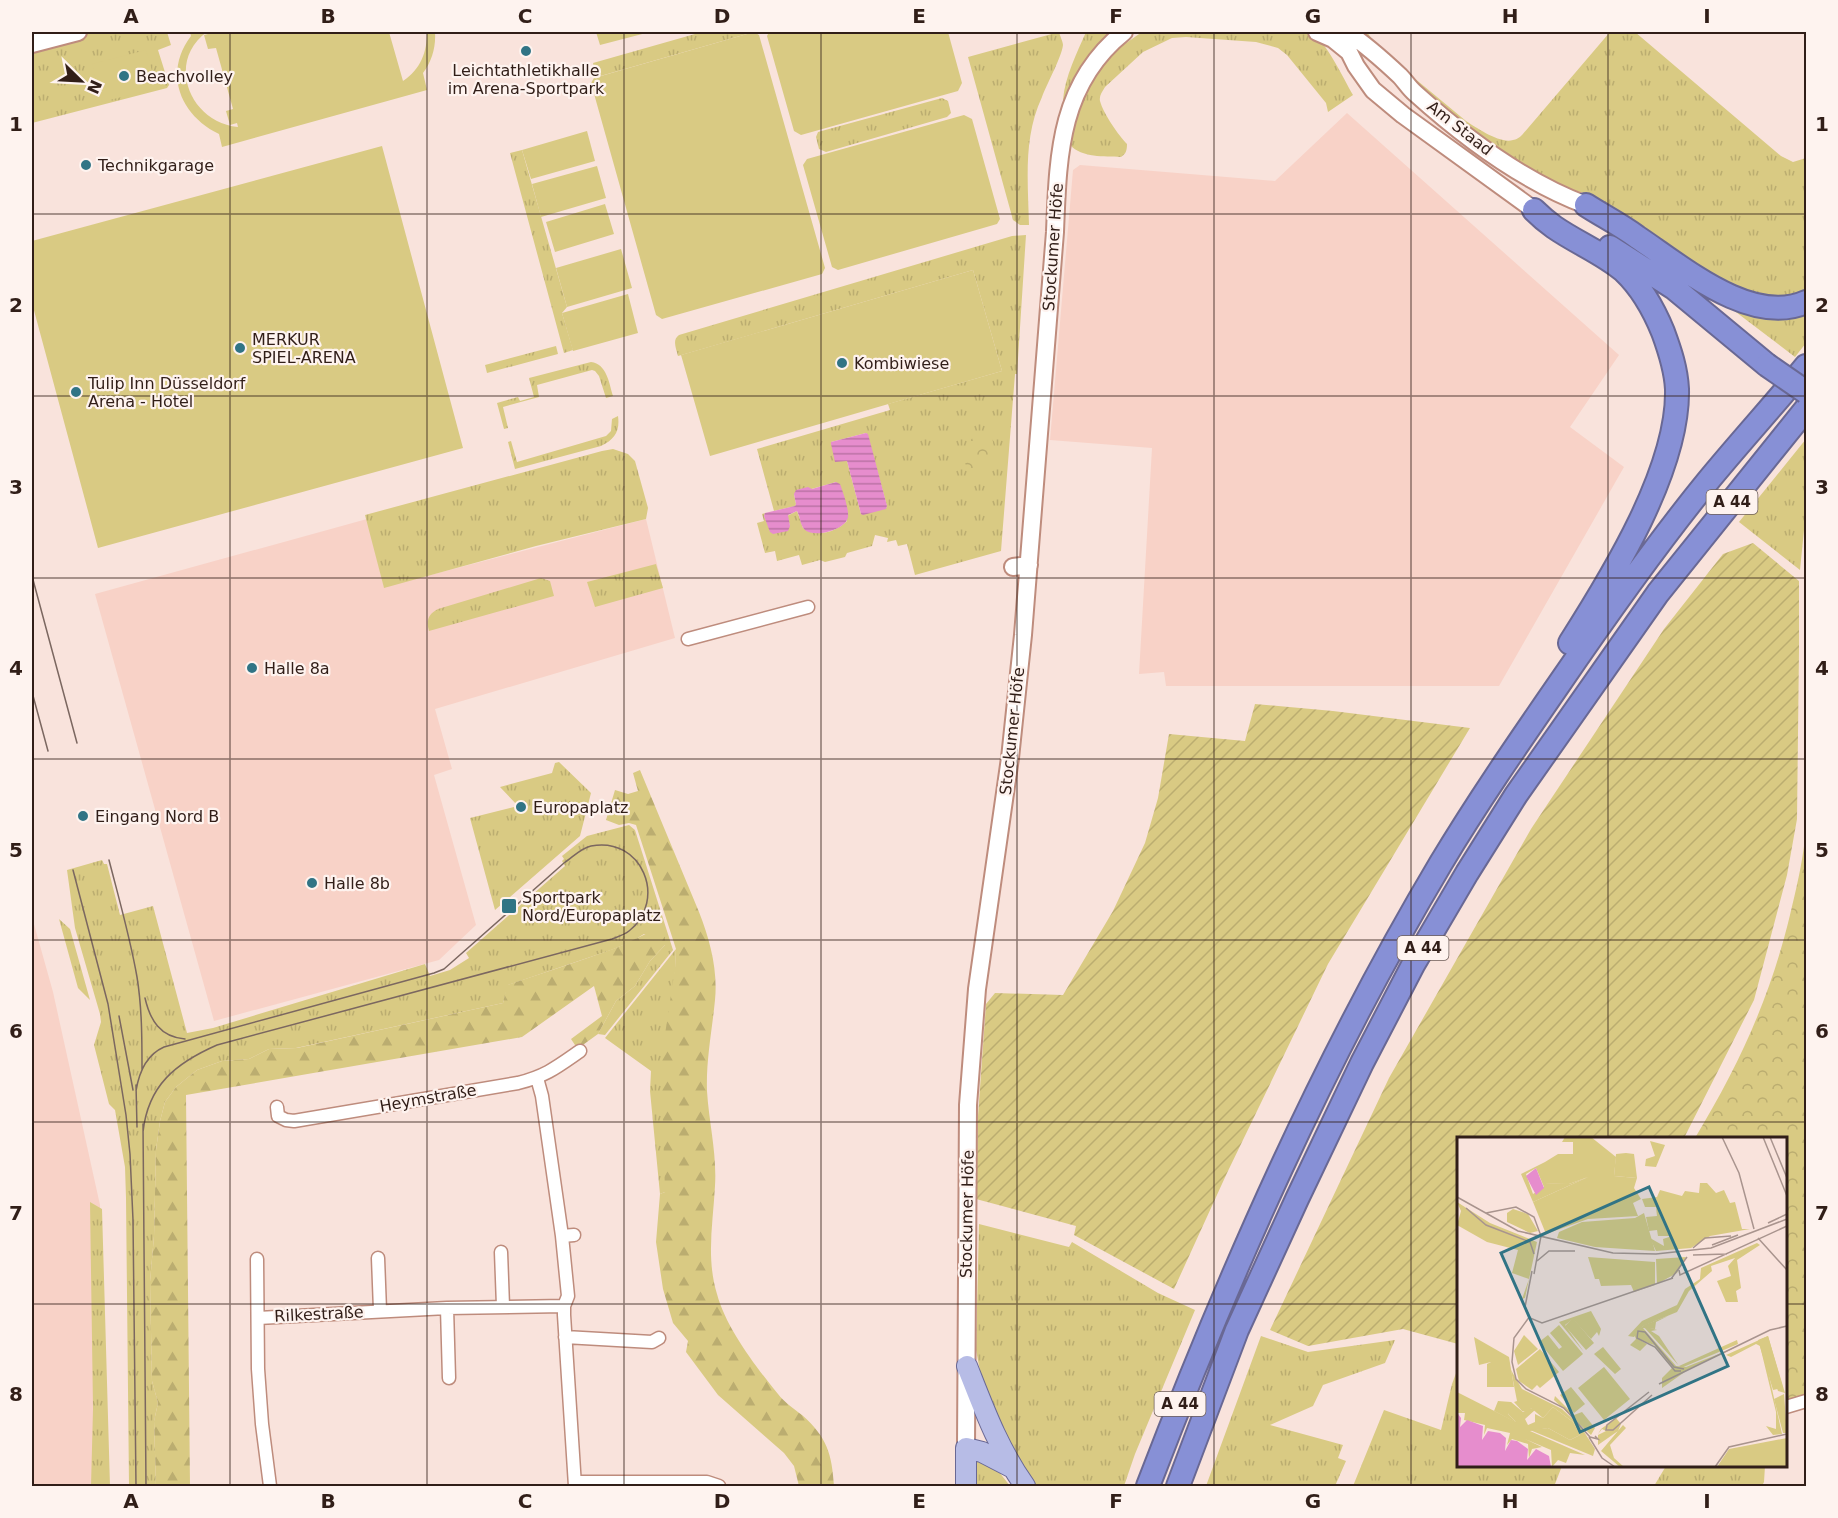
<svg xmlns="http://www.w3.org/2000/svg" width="1838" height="1518" viewBox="0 0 1838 1518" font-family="'DejaVu Sans',sans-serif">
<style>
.built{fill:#f8d2c7}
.grass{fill:url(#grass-tufts);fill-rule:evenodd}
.forest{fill:url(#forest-firs)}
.park{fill:url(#park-crowns)}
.garden{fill:url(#garden-furrows)}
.pitch{fill:#d9ca83}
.water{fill:url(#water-rules)}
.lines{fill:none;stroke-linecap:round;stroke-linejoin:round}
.street-casing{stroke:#be8c7d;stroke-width:15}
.secondary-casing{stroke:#be8c7d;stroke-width:20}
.primary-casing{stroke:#696894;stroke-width:22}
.highway-casing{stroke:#696894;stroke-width:26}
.street{stroke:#fff;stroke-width:12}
.secondary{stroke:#fff;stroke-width:16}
.primary{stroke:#b7bce6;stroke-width:20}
.highway{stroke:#8790d6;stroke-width:22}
.tram{stroke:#7b6760;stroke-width:1.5}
.highway-bridge-casing{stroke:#696894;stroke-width:26;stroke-linecap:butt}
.highway-bridge{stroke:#8790d6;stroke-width:22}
.grid{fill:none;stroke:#311e18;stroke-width:1.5;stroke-opacity:0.55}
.poi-dot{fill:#317485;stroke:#fef3ef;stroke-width:2}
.labels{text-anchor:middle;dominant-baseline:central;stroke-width:4.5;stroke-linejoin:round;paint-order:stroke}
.shield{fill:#fef3ef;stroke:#6e5e58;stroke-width:1.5}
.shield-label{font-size:15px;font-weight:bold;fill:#311e18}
.poi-label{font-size:16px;fill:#311e18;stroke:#fef3ef;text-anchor:start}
.street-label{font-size:16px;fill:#311e18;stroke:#fef3ef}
.inset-road{fill:none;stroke:#a9948e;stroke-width:1.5}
.view{fill:#317485;fill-opacity:0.15;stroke:#317485;stroke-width:3}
.inset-edge{fill:none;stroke:#311e18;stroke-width:3}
.neatline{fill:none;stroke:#311e18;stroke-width:2}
.grid-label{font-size:20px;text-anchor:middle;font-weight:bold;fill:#311e18}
</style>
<defs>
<pattern id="grass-tufts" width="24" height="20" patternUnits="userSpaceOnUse" patternTransform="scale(1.5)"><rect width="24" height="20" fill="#d9ca83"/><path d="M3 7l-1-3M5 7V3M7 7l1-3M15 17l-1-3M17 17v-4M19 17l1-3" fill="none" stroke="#bbad70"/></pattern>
<pattern id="forest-firs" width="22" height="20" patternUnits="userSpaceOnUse" patternTransform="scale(1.5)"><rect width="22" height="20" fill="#d9ca83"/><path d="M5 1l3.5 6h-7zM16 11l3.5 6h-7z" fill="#bbad70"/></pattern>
<pattern id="park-crowns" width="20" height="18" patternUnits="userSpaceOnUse" patternTransform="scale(1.5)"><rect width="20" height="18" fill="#d9ca83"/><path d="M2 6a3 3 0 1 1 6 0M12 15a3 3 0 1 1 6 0" fill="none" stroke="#bbad70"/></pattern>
<pattern id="garden-furrows" width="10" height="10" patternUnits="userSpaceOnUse" patternTransform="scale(1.5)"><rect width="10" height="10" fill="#d9ca83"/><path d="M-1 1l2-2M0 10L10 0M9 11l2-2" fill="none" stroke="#bbad70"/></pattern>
<pattern id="water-rules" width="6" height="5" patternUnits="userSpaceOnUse" patternTransform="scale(1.5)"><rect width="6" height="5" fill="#e68dcd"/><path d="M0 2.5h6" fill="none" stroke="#bb73a5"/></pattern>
</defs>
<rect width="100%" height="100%" fill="#f9e3dc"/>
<path class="built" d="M1347 113 1619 355 1570 427 1624 467 1499 686H1166L1164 672 1139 674 1152 448 1050 440 1073 170 1080 165 1275 181Z
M367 519 384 587 646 519 675 638 435 709 452 769 434 775 476 925 439 960 214 1021 95 594Z
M32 917 53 992 100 1205 105 1486H32Z"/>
<path class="grass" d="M92 32H167L171 45 158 50 169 85 167 88 32 123V48L47 46Z
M702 32H754L597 77 593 63Z
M1059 32C1060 36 1063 42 1063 45 1062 56 1046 86 1042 97 1023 137 1028 182 1029 225H1020L1013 220 968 57Z
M1086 32H1119L1067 99 1063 100C1065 76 1077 53 1086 32Z
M1142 32H1310C1326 40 1343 78 1353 95L1328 112 1326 103 1287 55 1278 48 1256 42 1186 37 1172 38 1143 52 1105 87C1102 92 1099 96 1100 101 1103 113 1119 136 1127 144 1127 150 1126 154 1121 157 1104 156 1082 158 1070 145L1080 97 1109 55Z
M1358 32H1367L1378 48 1466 121C1477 128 1500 144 1513 140 1516 140 1520 137 1522 135L1610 32H1635L1781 156 1793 162 1806 158V343L1795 357 1724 303 1692 261 1590 195 1550 183 1526 169 1445 112Z
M942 98 948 101 951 113 947 117 826 152 819 149 816 137 818 132Z
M522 150 567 307 562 313 573 350 564 353 510 153Z
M1026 235 1017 374H1015L1001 551 915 575 907 544 898 546 896 540 887 542 888 538 875 535 872 546 847 553 845 557 825 562 820 560 802 565 799 555 777 561 775 551 765 553 757 523 764 521 762 514 765 513 764 516 766 520 790 526 787 516 797 511 803 528C816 538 836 532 847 521L836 482 794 494 796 504 795 506 774 511 757 449 890 410 888 404 1002 371 973 270 678 356C676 348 672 340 679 335L1012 236ZM866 433 867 434 887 506 886 508 861 514 847 461 831 442Z
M556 346 558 354 487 373 485 365Z
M591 362C607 364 609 383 613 396L606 398 599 376 595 371 592 370 537 385 539 397 503 407 508 428 504 429 497 403 518 397 520 401 534 397 529 378Z
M618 416C620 431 615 439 601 446L515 469 508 442 511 441 517 462 606 436 611 431 612 419Z
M1806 439V510L1800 570 1739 522Z
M613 449 628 454 635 461 648 508 646 519 536 546 384 588 365 515 602 451Z
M656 564 663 588 595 607 587 582Z
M541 578 550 581 554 596 429 631C426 621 428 614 438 609Z
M559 762 591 793 580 836 495 910 470 818 518 806 500 787 552 773 555 763Z
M629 825 635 830 673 950 605 1035 598 1034 616 1001 635 986 650 961 665 945 644 934 631 942 611 950 508 985 503 1003 296 1048 269 1049 249 1059 222 1061 197 1070 176 1087 165 1102 160 1121 156 1150 154 1236 150 1282 152 1381 158 1403 154 1421 156 1486H129L126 1198 125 1167 115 1110 109 1104 94 1045 101 1022 100 1014 75 928 67 870 102 860 104 864H107L120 915 153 906 187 1033 213 1028 425 964 430 976 450 970 469 958 466 953 565 866 562 861 564 859 562 856 587 836Z
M59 919 70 929 90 1000 78 988Z
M676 949 665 1192 660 1194 650 1091 651 1071 605 1038Z
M90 1202 102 1209 110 1486H91L93 1409Z
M979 1224 1069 1247 1072 1242 1158 1293 1195 1310 1135 1454 1124 1486H1034L986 1402 976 1350Z
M1261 1336 1308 1352 1395 1340 1385 1363 1323 1385 1313 1406 1270 1425 1343 1445 1338 1458 1346 1461 1335 1486H1206Z
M1458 1368V1466H1562L1555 1484 1563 1486H1353L1384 1410 1441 1430 1452 1384Z
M976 1457 996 1468 1010 1486H976Z
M1666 1466H1765L1764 1482 1762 1486H1654Z"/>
<path class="forest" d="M640 770 699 912C710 940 718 970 715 1000 712 1031 706 1060 707 1091 709 1123 717 1154 715 1186 713 1223 706 1258 717 1294 726 1328 756 1367 778 1394 784 1402 794 1409 802 1415 827 1437 832 1454 834 1486H799L794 1466 784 1453 718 1395 686 1352 688 1341 673 1323 663 1289 656 1242 660 1194 665 1192 661 1061 675 968 676 949 636 825 629 823 619 825 606 820 615 790 628 794 638 791 633 773Z
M655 931 665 937V945L650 961 635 986 616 1001 598 1034 580 1047 575 1045 571 1039 602 1016 594 986 522 1037 186 1095 190 1486H156L154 1421 158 1403 152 1381 150 1282 154 1236 156 1150 160 1121 165 1102 176 1087 197 1070 222 1061 249 1059 269 1049 297 1048 503 1003 507 985C542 973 578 962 613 949 627 944 640 935 655 931Z"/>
<path class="park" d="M978 433 984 434 992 439C996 450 996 481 975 473 956 466 966 441 978 433Z
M1806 769V1397L1786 1403V1138H1695C1739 1065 1770 998 1790 915 1796 890 1802 865 1805 838 1806 816 1806 792 1806 769Z"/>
<path class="garden" d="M1753 543 1799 581V650L1797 819 1787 875 1754 1000 1684 1138H1458V1344L1403 1329 1308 1346 1270 1330 1389 1078 1531 829 1664 629 1723 554Z
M1255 704 1333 711 1470 728 1328 964 1227 1173 1174 1289 1074 1235 1076 1226 976 1199 978 1116 986 1004 995 993 1063 995 1113 911 1145 843 1158 798 1169 734 1245 741Z"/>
<path class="pitch" d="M190 32H207C166 61 189 122 238 127L237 123 230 125 226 111 233 109 216 48 208 49 204 35 212 33V32H389L403 81C421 69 427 52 427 32H435C436 47 432 61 423 73L427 90 222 147 219 134C180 115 163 73 191 36Z
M596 32H650L600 45Z
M754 32 759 35 825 268 822 274 662 319 656 315 591 83 594 78Z
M769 32H948L962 83 958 91 801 135 794 131 767 36Z
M146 50 157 88 102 102 92 64Z
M964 115 972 119 1000 219 997 224 838 270 832 267 803 165 807 159Z
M587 131 595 161 531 179 522 150Z
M382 146 463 448 98 548 32 303V241Z
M597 166 606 198 541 217 532 184Z
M605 204 614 234 555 252 546 222Z
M621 249 632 288 567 307 556 268Z
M973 270 1002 371 710 456 681 355Z
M628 294 638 333 573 351 562 313Z"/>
<path class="water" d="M866 433 868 434 887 506 886 509 863 515 861 514 847 461 835 462 831 444V442Z
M836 482 840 484C843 492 849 509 848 517 846 530 813 539 804 529 800 524 800 516 797 511L788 515 790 526 788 531 773 534 770 532 764 516 765 513 795 506 796 504 794 494 796 490 808 487 812 489Z"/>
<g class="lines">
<defs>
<path id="street" d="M688 639 808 607
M537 1078 542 1096 562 1236 568 1296 564 1306V1315L575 1486
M277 1107 278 1116 286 1120 294 1121 518 1083C546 1076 557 1067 580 1051
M562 1236 574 1235
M501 1252 503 1306
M378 1258 380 1310
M257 1259 258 1369 262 1424 270 1486
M447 1308 449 1378
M258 1318 447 1308 564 1306
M565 1337 652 1342 659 1338
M1786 1407 1806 1401
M575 1482H707L719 1486"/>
<path id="secondary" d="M32 32H33
M1317 32 1333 39 1349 52
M1345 32 1349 52 1356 66 1373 90 1403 115 1534 210
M1347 32C1366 45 1383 60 1400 76 1405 81 1409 88 1415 93 1465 138 1522 181 1586 205
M32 44 78 32
M1013 567 1029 565
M966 1448 968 1105 977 989 1010 758 1023 635 1055 232C1058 156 1059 84 1124 32"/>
<path id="primary" d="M967 1366C984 1409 998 1448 1025 1486
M966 1486V1448L982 1452 1011 1467"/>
<path id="highway" d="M1586 205C1603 216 1621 225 1637 237 1681 266 1751 327 1806 302
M1534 210C1540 216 1547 222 1554 227 1577 243 1603 253 1624 271 1642 288 1654 310 1663 332 1670 351 1676 369 1677 389 1679 469 1612 577 1570 643
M1610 247 1674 288 1767 365
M1148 1486C1230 1272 1323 1061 1441 863 1477 803 1517 745 1557 687 1605 617 1654 547 1708 481 1740 442 1774 405 1806 366
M1178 1486 1237 1330 1297 1199 1362 1063 1413 965 1467 873 1516 795 1658 593 1806 409"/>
</defs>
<use href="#street" class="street-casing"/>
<use href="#secondary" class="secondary-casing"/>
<use href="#primary" class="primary-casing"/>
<use href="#highway" class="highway-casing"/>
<use href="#street" class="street"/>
<use href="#secondary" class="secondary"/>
<use href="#primary" class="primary"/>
<use href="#highway" class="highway"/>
<path class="tram" d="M32 576 77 743
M32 692 48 751
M109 860C119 899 130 937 137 977 142 1008 142 1039 142 1070
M73 870 108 1004 126 1115 130 1154 133 1220 136 1486
M145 998C150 1020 160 1037 185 1039
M119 1016 133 1090
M136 1085 137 1127
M136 1091C139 1072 146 1055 164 1047L434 973 444 969 564 863C573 857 581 848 591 846 642 836 668 900 629 931 624 935 617 937 612 939L217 1045C176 1063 148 1085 143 1132
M143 1124 146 1486"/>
<defs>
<path id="highway-bridge" d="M1767 365 1806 392"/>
</defs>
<use href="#highway-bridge" class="highway-bridge-casing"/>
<use href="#highway-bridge" class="highway-bridge"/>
</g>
<path class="grid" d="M230 32V1486M427 32V1486M624 32V1486M821 32V1486M1017 32V1486M1214 32V1486M1411 32V1486M1608 32V1138M32 214H1806M32 396H1806M32 578H1806M32 759H1806M32 940H1806M32 1122H1806M32 1304H1458M1786 1304H1806M1608 1466V1486"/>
<g class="poi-dot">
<circle cx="526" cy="51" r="6"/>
<circle cx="124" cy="76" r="6"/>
<circle cx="86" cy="165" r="6"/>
<circle cx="240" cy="348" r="6"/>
<circle cx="842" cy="363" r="6"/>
<circle cx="76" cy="392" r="6"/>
<circle cx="252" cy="668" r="6"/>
<circle cx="521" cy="807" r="6"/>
<circle cx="83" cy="816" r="6"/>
<circle cx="312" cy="883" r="6"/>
<rect x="501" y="898" width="16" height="16" rx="3"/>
</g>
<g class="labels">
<g class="shield">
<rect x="1706.5" y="490" width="51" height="24" rx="4.5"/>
<rect x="1397.5" y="936" width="51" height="24" rx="4.5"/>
<rect x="1154.5" y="1392" width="51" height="24" rx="4.5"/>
</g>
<g class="shield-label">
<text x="1732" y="502">A 44</text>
<text x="1423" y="948">A 44</text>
<text x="1180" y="1404">A 44</text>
</g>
<g class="poi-label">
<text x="526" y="70" text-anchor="middle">Leichtathletikhalle<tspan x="526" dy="18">im Arena-Sportpark</tspan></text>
<text x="136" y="76">Beachvolley</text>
<text x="98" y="165">Technikgarage</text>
<text x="252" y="339">MERKUR<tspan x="252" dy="18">SPIEL-ARENA</tspan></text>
<text x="854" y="363">Kombiwiese</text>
<text x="88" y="383">Tulip Inn Düsseldorf<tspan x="88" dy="18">Arena - Hotel</tspan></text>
<text x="264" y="668">Halle 8a</text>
<text x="533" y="807">Europaplatz</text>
<text x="95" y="816">Eingang Nord B</text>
<text x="324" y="883">Halle 8b</text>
<text x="522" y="897">Sportpark<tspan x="522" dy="18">Nord/Europaplatz</tspan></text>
</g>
<g class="street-label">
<text transform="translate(1460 128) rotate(38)">Am Staad</text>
<text transform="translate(1053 247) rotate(-86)">Stockumer Höfe</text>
<text transform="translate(1012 731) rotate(-84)">Stockumer Höfe</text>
<text transform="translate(428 1098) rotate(-10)">Heymstraße</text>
<text transform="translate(967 1214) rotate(-89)">Stockumer Höfe</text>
<text transform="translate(319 1314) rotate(-3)">Rilkestraße</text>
</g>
</g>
<g transform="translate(1457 1137)">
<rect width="330" height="330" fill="#f9e3dc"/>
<path d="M193 4 208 8 199 30 188 29 189 22 198 19ZM169 16 177 17 180 41 157 39 159 17ZM88 25V46L112 47 131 40 76 65 64 37ZM79 31 87 50 76 57 69 37ZM243 46H250L259 56 267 53 273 66 278 65 285 92H293L253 99 234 111 199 114 193 101 207 109 206 102 215 99H201L200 93 192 94 189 80 200 79 199 70H188L185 62 200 60 203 53 225 59 228 54 242 56ZM0 65 33 86 80 105 68 161 65 162 72 142 55 136 61 113 30 105 0 88 4 74ZM56 72 71 77 81 94 73 96 50 85V76ZM229 120 220 136 200 147 199 122ZM134 174 144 192 142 199 140 195 134 202 116 182 108 188 127 215 102 185ZM211 179 199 185 198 192 186 191 219 229 229 230 282 209 232 232 205 251V241L215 231 197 208 183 203 190 207 183 214 173 208 179 202 177 197 187 188ZM311 199 328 256 321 254 307 216 325 297 316 298 309 289 319 292V275L303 209 299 207 274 220 269 218ZM146 210 164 232 158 237 137 217ZM0 255 59 285 51 277 54 265 66 275 74 271 78 273 68 282 71 288 78 285V277L86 281 96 270 116 285 123 298 113 303 91 291 73 294 128 318 113 316 109 326 101 323 95 330 94 313 68 302 85 310 75 312 72 321 71 307 55 302 50 308 53 296 30 291 27 298 28 288 7 283 8 276H0ZM98 259 117 278 125 275 138 291 134 298 97 263ZM159 281 164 287 161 294 141 308V298L149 294 145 292 141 297 144 292ZM166 288 169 291 153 308 157 321 167 330H163L144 314Z" fill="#d9ca83" fill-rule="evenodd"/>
<path d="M300 106 303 108 280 123 284 151 279 154 281 165H269L260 144 274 139 271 129 278 121 254 129 255 134 232 154 220 175 186 189 200 193 194 194 202 199 222 229 280 203 281 207 224 231 186 189 177 200 171 199 185 184 220 168 228 152 243 142 244 131ZM54 233 65 252 105 272 124 290 138 312 136 319 73 293 91 291 113 303 123 298 116 285 96 270 86 281 74 271 71 275 65 274 57 265 60 264ZM41 264 54 265 56 270 51 277 60 286 37 274Z" fill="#d9ca83"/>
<path d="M108 0H134L159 20 157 39 180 41 177 51 184 62 176 66 181 79 131 82 89 97 76 65 131 40 112 47 88 46V25L101 17H116V5H105ZM330 301V330H260L272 312Z" fill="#d9ca83"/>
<path d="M187 76 198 114 138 110 100 101 102 95 125 85 178 81ZM131 120 198 125V148L177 155 174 148 144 149 142 142H138ZM311 199 326 251 316 253 301 203ZM327 257 330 296H326L317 262Z" fill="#d9ca83"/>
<path d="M100 18H106V28H112V47L89 46V29H100ZM116 181 137 206 129 213 108 189ZM102 188 126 217 106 234 82 205 91 198 102 212 105 210 93 196ZM67 198 81 212 61 228 57 214ZM17 200 52 220 57 250H30V227L34 225 22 228ZM83 212 102 235 83 251 80 248 75 253 62 244 59 232ZM147 230 173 262 147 283 121 251ZM114 250 128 267 117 276 103 258Z" fill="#d9ca83"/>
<path d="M79 31 87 51 79 58 69 39ZM1 277 4 281 3 290 10 283 26 289 25 303 31 294 43 296 49 301 48 314 54 303 60 304 71 312 70 323 79 312 92 319 94 330H0Z" fill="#e68dcd"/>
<path class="inset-road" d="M265 0 282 36 297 92M306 0 330 59M313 0 330 41M0 60 61 94 156 116 199 117 254 111 330 82M9 71 29 88 73 105 77 117M29 76 59 70 77 80 84 99 77 137M311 86 330 77M301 101 330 133M255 108 281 98M236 111 248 101 274 99M236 118 270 117M80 124 92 114H118M222 133 223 138 330 89M75 134 68 170 73 181 85 186 216 141M214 142 230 120M73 179 57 201 55 225 59 242 69 252 107 271 133 300 141 302 138 299M224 234H218L198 210 180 201 181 194 188 195 217 230 227 232M202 247 313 193 330 189M192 255 150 288 149 293H156L195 258M132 300 145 321 158 330M258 330 272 310 330 297"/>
<path class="view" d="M192 50 271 229 123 295 44 116Z"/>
<rect width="330" height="330" class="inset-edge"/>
</g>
<rect width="1838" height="1518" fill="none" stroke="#fef3ef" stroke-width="66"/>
<g transform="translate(81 81) rotate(114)" stroke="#fef3ef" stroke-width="4.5" paint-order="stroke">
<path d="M0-4.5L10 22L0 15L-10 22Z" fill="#311e18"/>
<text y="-9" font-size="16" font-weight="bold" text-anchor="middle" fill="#311e18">N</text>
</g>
<rect x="33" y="33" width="1772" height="1452" class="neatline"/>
<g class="grid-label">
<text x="131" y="23">A</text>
<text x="328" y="23">B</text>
<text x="525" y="23">C</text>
<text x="722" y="23">D</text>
<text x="919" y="23">E</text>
<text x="1116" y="23">F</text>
<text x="1313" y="23">G</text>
<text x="1510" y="23">H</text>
<text x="1707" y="23">I</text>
<text x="16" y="131">1</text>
<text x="1822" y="131">1</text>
<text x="16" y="312">2</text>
<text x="1822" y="312">2</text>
<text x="16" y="494">3</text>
<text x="1822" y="494">3</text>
<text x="16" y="675">4</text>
<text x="1822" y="675">4</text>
<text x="16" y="857">5</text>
<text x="1822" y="857">5</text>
<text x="16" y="1038">6</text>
<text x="1822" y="1038">6</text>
<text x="16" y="1220">7</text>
<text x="1822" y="1220">7</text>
<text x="16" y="1401">8</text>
<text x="1822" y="1401">8</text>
<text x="131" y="1508">A</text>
<text x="328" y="1508">B</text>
<text x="525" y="1508">C</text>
<text x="722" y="1508">D</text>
<text x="919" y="1508">E</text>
<text x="1116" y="1508">F</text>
<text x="1313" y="1508">G</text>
<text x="1510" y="1508">H</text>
<text x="1707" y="1508">I</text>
</g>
</svg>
